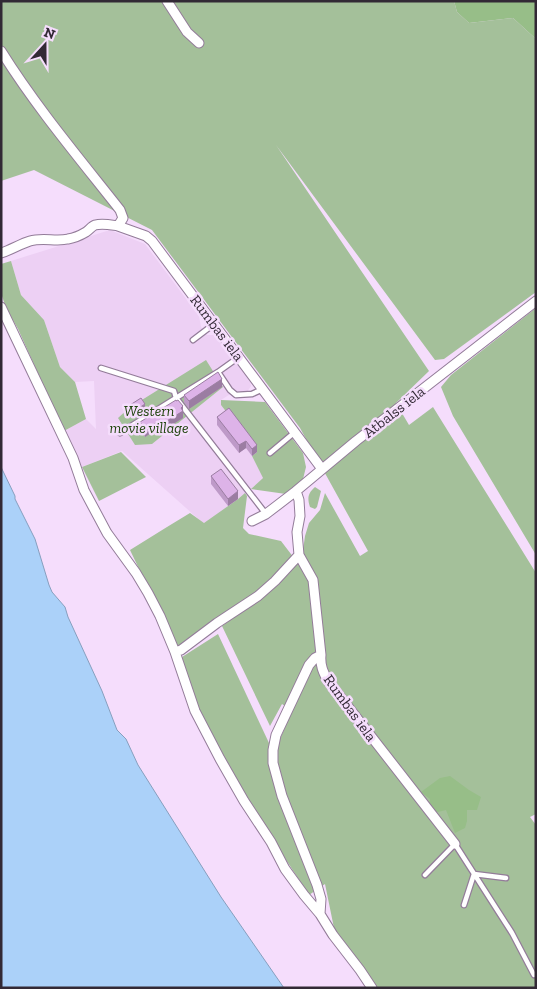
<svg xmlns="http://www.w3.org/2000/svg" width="537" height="989" viewBox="0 0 537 989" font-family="'Zilla Slab',serif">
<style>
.built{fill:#edd0f4}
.green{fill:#a4c09a}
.forest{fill:#97be88}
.water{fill:#abd1f9;stroke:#879fbe}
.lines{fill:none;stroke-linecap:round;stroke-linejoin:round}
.service-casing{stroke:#937c99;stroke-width:7}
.minor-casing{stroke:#937c99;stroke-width:11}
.service{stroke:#fff;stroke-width:4.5}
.minor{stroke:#fff;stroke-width:9}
.wall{fill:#be9ac8}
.shaded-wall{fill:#9b7da2}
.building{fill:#ddb3e8;stroke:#9b7da2}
.labels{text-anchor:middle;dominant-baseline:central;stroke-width:5;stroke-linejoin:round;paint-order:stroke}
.street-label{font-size:15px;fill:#322935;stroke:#f5ddfc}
.park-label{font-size:15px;font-style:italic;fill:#1e430b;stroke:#f5ddfc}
</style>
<rect width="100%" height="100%" fill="#f5ddfc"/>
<path class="built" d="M110 230 145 244 199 316 201 327 207 335H217L250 382 251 386 247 392 235 391 221 400V405L257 452 252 456 263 478 251 489 204 524 122 451 82 467 64 431 86 419 96 429 94 381 75 382 60 367 44 320 21 295 11 261Z"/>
<path class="green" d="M1 1H454L457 12 469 23 513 18 536 39V292L444 359 435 360 276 145 429 371 396 403 409 425 433 407 536 573V814L530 817 536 825V988H374L334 928 325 884 309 895 258 817 203 720 193 696 182 657 218 634 269 743 268 761 280 803 277 746 292 711 282 704 270 726 222 626 229 621 224 614 177 648 130 550 167 527 190 513 204 523 238 499 245 493 247 496 243 528 249 534 281 541 294 558 303 550 305 536 309 523 320 510 325 493 360 556 368 551 300 428 152 230 34 170 1 181Z
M11 261 21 295 44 320 60 367 75 382 86 419 64 431 18 329 6 308 1 293V264Z
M536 308V555L453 416 441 387 451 375Z
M206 360 223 387 152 444 135 445 118 418 129 408Z
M221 400 265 402 303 453 306 467 303 479 286 494 251 489 263 478 252 456 257 452 221 405Z
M121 452 146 477 99 501 82 467Z
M315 487 321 491 317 507 315 509 310 507C307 498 308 493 315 487Z"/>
<path class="forest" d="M454 1H536V39L513 18 469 23 457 12Z
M450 776 469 790 481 797 477 810H467V821L465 828 455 833 446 810 438 812 428 810 430 799 421 792 440 778Z"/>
<path class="water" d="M1 467 15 496V499L35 539 49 585 52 592 65 607 68 617 102 691 117 730 126 739 138 765 221 897 284 988H1Z"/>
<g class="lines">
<defs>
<path id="service" d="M193 340 214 324
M239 357 218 372 176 398 266 514
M101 368 174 391 176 398 120 433
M218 372 230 390 236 395 252 394 263 389
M270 453 295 432
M425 875 455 844 512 933 534 975
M464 905 474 874 506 878"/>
<path id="minor" d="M167 1 187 32 199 43
M1 51C36 107 79 158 120 210L123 218 118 226C111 225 103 223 95 225 92 226 89 230 86 232 81 235 74 238 68 239 56 242 43 237 30 241 20 244 11 250 1 253
M118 226 146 236 152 241 322 469
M1 307 73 458 84 490 107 533 136 573 148 593 160 616 175 652 195 711 220 759 244 801 271 842 285 869 304 895 320 914
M296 491 299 500 300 516 297 532 299 555 313 580 321 655C320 665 323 672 328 681L455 844
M252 521 266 514 296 491 356 441 536 301
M175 652 181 650 217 623 258 596 275 581 299 555
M321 655 315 658 309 665 276 735 273 750V763L282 796 317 885 321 899 320 914 333 935 360 970 372 988"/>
</defs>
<use href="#service" class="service-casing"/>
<use href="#minor" class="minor-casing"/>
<use href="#service" class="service"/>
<use href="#minor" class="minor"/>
</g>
<path class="wall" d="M222 387 189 409 184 402V395Z
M176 401 183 406V418L162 431 160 427 145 437 140 429V422Z
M130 405 145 409 133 417 130 410Z
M229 408 257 452 252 456 246 448 239 453 217 425V417Z
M211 476 238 499 228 506 211 484Z"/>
<path class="shaded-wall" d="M222 379V387L189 409V401Z
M145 404V409L133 417V412Z
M183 406V418L162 431V424Z
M160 420V427L145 437V430Z
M246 441V448L239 453V445Z
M257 445V452L252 456V449Z
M238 491V499L228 506V499Z"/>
<path class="building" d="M218 372 222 379 189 401 184 395Z
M141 398 145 404 133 412 130 405Z
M176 400V401L178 400 183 406 181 408 183 411 162 424 160 420 145 430 140 422Z
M229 408 257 445 252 449 246 441 239 445 217 417Z
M221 469 238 491 228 499 211 476Z"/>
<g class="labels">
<g class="street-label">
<text transform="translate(217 328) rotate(53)">Rumbas iela</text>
<text transform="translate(394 412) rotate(-38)">Atbalss iela</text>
<text transform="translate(350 708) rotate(54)">Rumbas iela</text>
</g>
<g class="park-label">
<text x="149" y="411">Western<tspan x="149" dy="17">movie village</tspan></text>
</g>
</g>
<rect width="537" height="989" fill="none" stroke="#322935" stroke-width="5"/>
<g transform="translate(45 45) rotate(21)" stroke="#f5ddfc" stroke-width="4" paint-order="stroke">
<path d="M0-4L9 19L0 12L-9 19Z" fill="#322935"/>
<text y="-8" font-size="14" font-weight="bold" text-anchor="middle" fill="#322935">N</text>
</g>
</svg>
